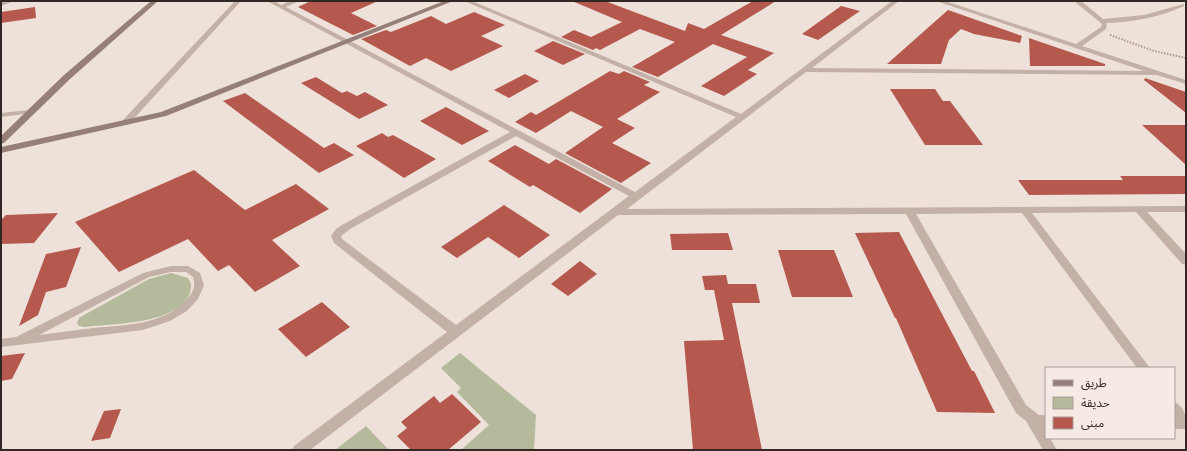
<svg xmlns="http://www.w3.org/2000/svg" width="1187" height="451" viewBox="0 0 1187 451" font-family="Overpass,'Noto Sans Arabic',sans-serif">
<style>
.green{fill:#b4ba9b}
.building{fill:#b5594e}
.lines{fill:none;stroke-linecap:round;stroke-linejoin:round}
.path{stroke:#af9a91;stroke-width:2;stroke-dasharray:1.5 1.5;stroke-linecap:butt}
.lane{fill:#c3b0a7;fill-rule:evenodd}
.street{fill:#c3b0a7;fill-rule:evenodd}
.secondary{fill:#967f79;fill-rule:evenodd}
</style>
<rect width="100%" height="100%" fill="#ede1d9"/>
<path class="green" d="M171 273 188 278C192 284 192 288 189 295 174 325 114 323 85 327L79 326 77 323 79 318 84 315 149 279Z
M460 353 536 415 534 450H461L489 425 457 392 461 388 441 368Z
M366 426 389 450H335Z"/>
<path class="building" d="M311 1H378L351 13 377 26 353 35 298 7Z
M572 1H605L685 31 688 23 704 29 753 1H776L721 35 774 53 748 70 757 74 724 96 701 86 747 57 713 44 658 77 632 67 675 42 640 29 600 50 596 48 593 50 561 37 574 30 591 37 622 22Z
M841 6 860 11 818 40 802 34Z
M35 7 36 18 1 23V12Z
M948 10 1022 36 1020 43 974 34 961 29 949 40 941 64H887Z
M474 12 505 25 481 36 503 46 451 71 426 58 410 66 361 39 386 30 391 32 431 16 446 24Z
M1029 38 1105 64V66H1030Z
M553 41 585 54 563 65 534 51Z
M610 71 619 74 624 71 650 82 644 85 660 92 617 119 635 128 612 143 651 163 621 183 565 153 603 127 571 111 536 133 515 122 531 112 536 115Z
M525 74 539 81 509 98 494 90Z
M316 77 342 93 347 91 357 96 365 92 388 105 359 119 301 83Z
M1145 78 1186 92V113L1144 80Z
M890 89H935L943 101H950L983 145H925Z
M245 93 324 148 334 143 354 155 319 173 223 101Z
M446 107 457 113 489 131 462 145 420 121Z
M1142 125H1186V165Z
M382 133 388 137 393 135 436 159 404 178 356 146Z
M515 145 549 164 556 159 612 189 580 213 533 185 530 187 488 161Z
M194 170 245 210 296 184 329 209 272 240 300 266 255 292 229 265 218 271 188 239 119 272 75 222Z
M1120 176H1186V194L1029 195 1018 180H1123Z
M504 205 550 235 519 258 488 237 457 258 441 247Z
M58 213 34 243 1 244V220L6 215Z
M899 232 972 371H974L995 413 937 412 896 318H895L855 233Z
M728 233 733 250H672L670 234Z
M81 247 66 287 46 292 38 315 19 326 46 254Z
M778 250H834L853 297H792Z
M580 261 597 274 568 296 551 284Z
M726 275 728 284H756L760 303H732L762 450H693L684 341 724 340 714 290H705L702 276Z
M322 302 350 327 306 357 278 329Z
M25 353 12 379 1 381V356Z
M452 394 481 422 448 450H411L397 436 407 428 401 422 434 396 440 403Z
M121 409 110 438 91 441 104 411Z"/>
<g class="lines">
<path class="path" d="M1110 35 1154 51 1186 58"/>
<path class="lane" d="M30 110 32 111V113L1 117V113Z
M171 266H188L200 273 204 285 198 299 187 311 170 321 143 330 1 347V339L16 337 143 273ZM171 272H186L193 277C196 287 193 293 185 301 163 325 124 325 93 328 75 330 57 333 39 335L149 277Z"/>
<path class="street" d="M4 1H14L1 6V2Z
M235 1H241L128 125H122V121Z
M267 1H275L281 5 290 1H299L286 7 635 192 736 117 464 1H472L741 114 892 1H899L812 68 1144 71 936 1H945L1076 44 1101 27 1102 24 1074 1H1081L1103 19 1144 15 1184 4V6C1160 17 1134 22 1107 23L1106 29 1082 46 1186 80V84L1157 75 806 72 627 209 1186 206V212H1147L1186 254V265L1182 264 1136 212 1032 213 1150 368H1137L1022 213 916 214 1026 405 1039 415H1046V427H1044L1046 431V438H1050L1057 450H1043L1026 421 1016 413 906 214 618 215 310 450H292L294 446 447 332 334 243 331 236 336 229 342 225 510 132ZM516 136 629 196 456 325 342 239 341 236 350 229Z
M1174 402C1186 407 1186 418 1186 429H1174Z"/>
<path class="secondary" d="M151 1H158L70 79 4 143 1 144V136L64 75Z
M444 1H453L166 116 1 153V147L161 112Z"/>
</g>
<rect width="1187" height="451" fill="none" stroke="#312826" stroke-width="4"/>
<rect x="1045" y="367" width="130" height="72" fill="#f6ebe4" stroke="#a79d98"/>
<rect x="1053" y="380" width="20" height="6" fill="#967f79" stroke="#a79d98"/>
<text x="1081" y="387" font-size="12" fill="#312826">طريق</text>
<rect x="1053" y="397" width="20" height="12" fill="#b4ba9b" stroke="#a79d98"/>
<text x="1081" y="407" font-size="12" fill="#312826">حديقة</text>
<rect x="1053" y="417" width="20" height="12" fill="#b5594e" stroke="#a79d98"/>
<text x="1081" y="427" font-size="12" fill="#312826">مبنى</text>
</svg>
